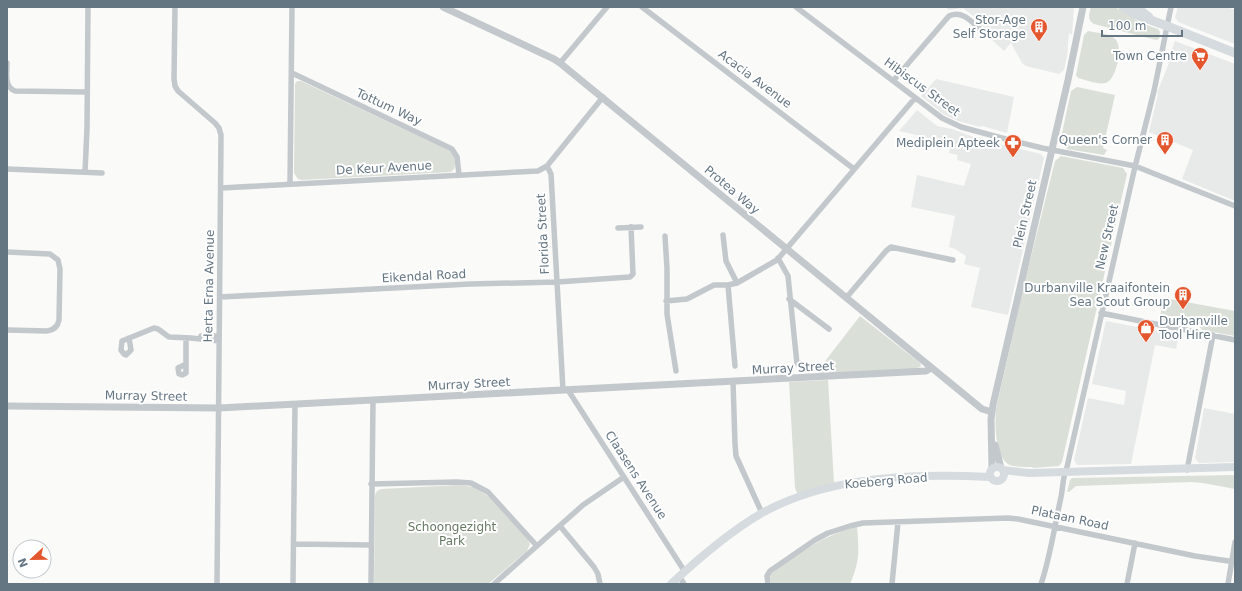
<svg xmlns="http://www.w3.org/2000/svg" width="1242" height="591" viewBox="0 0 1242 591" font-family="'DejaVu Sans',sans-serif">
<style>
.built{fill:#e8e9e9}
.green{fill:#dadfd7}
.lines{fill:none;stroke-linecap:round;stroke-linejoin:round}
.minor{stroke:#c3c8cc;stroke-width:5.5}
.tertiary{stroke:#c3c8cc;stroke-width:7}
.secondary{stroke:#d6dbdf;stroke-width:8}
.primary{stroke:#d6dbdf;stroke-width:9}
.labels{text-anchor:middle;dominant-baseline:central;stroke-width:4;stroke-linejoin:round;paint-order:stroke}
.poi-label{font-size:12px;fill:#657683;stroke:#fff;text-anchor:end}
.street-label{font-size:12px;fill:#657683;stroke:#fff}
.park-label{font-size:12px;fill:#687a64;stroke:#fff}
</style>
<rect width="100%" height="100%" fill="#fafaf8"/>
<path class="built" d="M945 7H1074L1072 35 1069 33 1067 56 1064 70 1059 74 1026 66 1022 63 1011 43 1004 51 991 39 994 36 981 25 982 23 963 8 949 10Z
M1178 7H1227L1235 10V44L1178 22 1175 17Z
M1175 41 1235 64V201L1182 179 1193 150 1149 132 1158 94 1157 93 1169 63 1167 62Z
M936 79 1014 97 1007 133 982 126 980 127 958 121 943 114 921 96Z
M917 110 937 126 952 129 982 140 1041 154 1044 158 1008 315 971 307 980 268 964 264 966 256 955 249 949 247 955 216 911 207 917 175 964 186 971 164 957 160 958 155 949 153 951 143 899 131Z
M1106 321 1157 331 1158 330 1179 334 1176 349 1155 345 1131 464 1077 465 1074 460 1088 398 1124 405 1126 391 1092 384Z
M1204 408 1235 414V462L1199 463 1195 458Z"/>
<path class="green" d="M1091 7H1115L1141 23 1158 29 1160 32 1159 39 1156 40 1094 24C1087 20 1089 14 1091 7Z
M1088 31C1096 33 1109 33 1115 39 1124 46 1116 80 1106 83 1098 85 1086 80 1078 78L1076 75 1084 35Z
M297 81H301L450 151C455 155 456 164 454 169L451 172 301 180 298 179 294 173 295 84Z
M1077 87 1115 95 1103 148 1107 150 1104 155 1067 149 1061 138 1071 91Z
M1061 156 1123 168 1127 174 1062 462 1059 466 1033 468 1032 467C1026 467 1019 467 1013 466 994 462 995 423 996 409L1025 281 1055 161Z
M1164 298 1235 311V336L1202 330 1198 324 1170 319 1168 321H1159Z
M860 316 920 363 921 366 920 367 913 369 818 374 819 369Z
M828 380 834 483 799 494 797 493 795 488 789 382Z
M1235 475V489L1203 483 1191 482 1076 486 1069 492H1067L1070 480 1072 478Z
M459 485 474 487 488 496 528 540 530 544 527 551 488 584H374L375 495 377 491 381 489Z
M857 527C859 552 860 561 850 584H771L770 577 772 573C798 554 825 534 857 527Z"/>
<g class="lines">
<path class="minor" d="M175 7 174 79 175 86 178 91 215 123 219 128 221 135 217 584
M642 7 854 169
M796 7 942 118 961 127 998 137 1042 148 1135 166 1235 206
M7 63C7 73 4 87 15 91L87 92
M560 63 607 7
M292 73 452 149 457 157 459 175
M893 81 949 16C962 10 971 21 980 29
M547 166 551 174 563 390
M7 169 102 173
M85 172 87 129 88 7
M290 184 292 7
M221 188 538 171 547 166 603 97
M618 228 641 227
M723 235 726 261 737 283
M665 236 667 268V314L676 371
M7 252 50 254 58 260 60 269 59 320C58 326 54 330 47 331L7 330
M778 258 788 276 797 364
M728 285 735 366
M220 297 470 284 557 282 630 277 633 274 631 227
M846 298 886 251 891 247 953 260
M789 299 829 329
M666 301 687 299 714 285H728L737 283 777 260 915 98
M1101 313 1235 340
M201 336H219
M129 338 131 350 126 355 124 354 121 350 122 341 154 328 158 329 169 337 191 338 219 341
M186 338V373L182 375 179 374 178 368 186 364
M733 382 735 444 736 456 762 513
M568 390 685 572
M1187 470 1213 335
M371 484 457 482 471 483 488 492 537 546
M560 526 594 567 598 574 600 584
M294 544 371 545
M679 576 684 584
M293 584 295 404
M371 584 373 400
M494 584 583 505 624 477
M768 584 767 576 770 571 815 540 828 533 850 526 863 523 1008 518 1018 519 1195 556 1235 562
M892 584 898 522
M1041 584C1050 558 1055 524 1061 497 1063 487 1063 475 1067 467L1134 171 1154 91 1171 7
M1127 584 1135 543
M1228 584 1235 542"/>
<path class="tertiary" d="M443 7 554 59 560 63 982 409 992 412
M7 406 219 408 926 371 931 368
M995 445 1001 468
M992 468 991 419 993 405 1068 80 1083 7"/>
<path class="secondary" d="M990 474a7 7 0 1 1 14 0a7 7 0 1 1-14 0Z
M1003 470 1029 473 1235 467
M671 584C699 558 729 532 762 513 829 476 915 473 990 477"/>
<path class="primary" d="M1123 7 1134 14 1167 26 1235 53
M1136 7 1149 17"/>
</g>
<defs>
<symbol id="building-pin" viewBox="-11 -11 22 30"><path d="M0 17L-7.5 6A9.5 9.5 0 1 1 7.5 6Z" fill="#e4572e" stroke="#fff"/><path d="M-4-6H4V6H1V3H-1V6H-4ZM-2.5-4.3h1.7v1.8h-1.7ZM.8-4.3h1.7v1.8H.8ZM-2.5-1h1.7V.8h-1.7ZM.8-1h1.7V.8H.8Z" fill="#fff"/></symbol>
<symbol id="supermarket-pin" viewBox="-11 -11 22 30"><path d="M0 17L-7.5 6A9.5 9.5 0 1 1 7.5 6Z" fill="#e4572e" stroke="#fff"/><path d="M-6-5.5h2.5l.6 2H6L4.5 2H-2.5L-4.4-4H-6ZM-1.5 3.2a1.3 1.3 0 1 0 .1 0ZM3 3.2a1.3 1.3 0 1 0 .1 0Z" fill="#fff"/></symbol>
<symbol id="pharmacy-pin" viewBox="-11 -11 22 30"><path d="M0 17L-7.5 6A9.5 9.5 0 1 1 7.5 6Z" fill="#e4572e" stroke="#fff"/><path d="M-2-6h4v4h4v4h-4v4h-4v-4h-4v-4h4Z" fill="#fff"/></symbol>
<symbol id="shop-pin" viewBox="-11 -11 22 30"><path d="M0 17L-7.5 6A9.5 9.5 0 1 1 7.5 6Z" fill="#e4572e" stroke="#fff"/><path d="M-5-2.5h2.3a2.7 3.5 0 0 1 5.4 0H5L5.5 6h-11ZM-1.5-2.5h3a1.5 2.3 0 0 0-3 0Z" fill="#fff"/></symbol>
</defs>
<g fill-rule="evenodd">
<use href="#building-pin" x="1029" y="17" width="20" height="27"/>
<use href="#supermarket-pin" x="1190" y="46" width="20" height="27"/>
<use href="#building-pin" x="1155" y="130" width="20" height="27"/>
<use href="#pharmacy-pin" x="1003" y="133" width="20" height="27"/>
<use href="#building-pin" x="1173" y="285" width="20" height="27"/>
<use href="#shop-pin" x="1136" y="318" width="20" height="27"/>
</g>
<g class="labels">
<g class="poi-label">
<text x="1026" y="20">Stor-Age<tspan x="1026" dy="14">Self Storage</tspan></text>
<text x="1187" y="56">Town Centre</text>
<text x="1152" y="140">Queen's Corner</text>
<text x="1000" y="143">Mediplein Apteek</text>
<text x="1170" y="288">Durbanville Kraaifontein<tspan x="1170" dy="14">Sea Scout Group</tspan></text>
<text x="1159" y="321" text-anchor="start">Durbanville<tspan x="1159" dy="14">Tool Hire</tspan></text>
</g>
<g class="street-label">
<text transform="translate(755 79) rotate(37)">Acacia Avenue</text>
<text transform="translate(922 87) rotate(36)">Hibiscus Street</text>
<text transform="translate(389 107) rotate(25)">Tottum Way</text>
<text transform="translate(384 168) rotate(-3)">De Keur Avenue</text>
<text transform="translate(732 190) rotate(40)">Protea Way</text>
<text transform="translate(1025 214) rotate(-77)">Plein Street</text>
<text transform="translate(543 234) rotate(-93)">Florida Street</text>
<text transform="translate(1107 237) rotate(-77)">New Street</text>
<text transform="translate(424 276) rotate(-3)">Eikendal Road</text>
<text transform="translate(209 286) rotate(-89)">Herta Erna Avenue</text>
<text transform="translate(793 368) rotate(-3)">Murray Street</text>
<text transform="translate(469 384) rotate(-3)">Murray Street</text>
<text transform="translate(146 396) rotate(1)">Murray Street</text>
<text transform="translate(636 475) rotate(57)">Claasens Avenue</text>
<text transform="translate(886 481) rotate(-5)">Koeberg Road</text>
<text transform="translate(1070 518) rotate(12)">Plataan Road</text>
</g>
<g class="park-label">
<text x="452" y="527">Schoongezight<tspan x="452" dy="14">Park</tspan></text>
</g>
</g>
<rect width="1242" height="591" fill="none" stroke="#657683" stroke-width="16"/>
<g transform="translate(32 559) rotate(248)"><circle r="19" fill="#ffffff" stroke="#c1c8cd"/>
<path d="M0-3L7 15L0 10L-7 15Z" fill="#e4572e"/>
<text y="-6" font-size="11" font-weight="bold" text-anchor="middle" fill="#657683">N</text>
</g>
<path d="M1102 30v6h80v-6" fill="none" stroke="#657683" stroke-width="2"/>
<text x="1108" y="30" font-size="12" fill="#657683" stroke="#ffffff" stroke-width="3" paint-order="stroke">100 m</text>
</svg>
